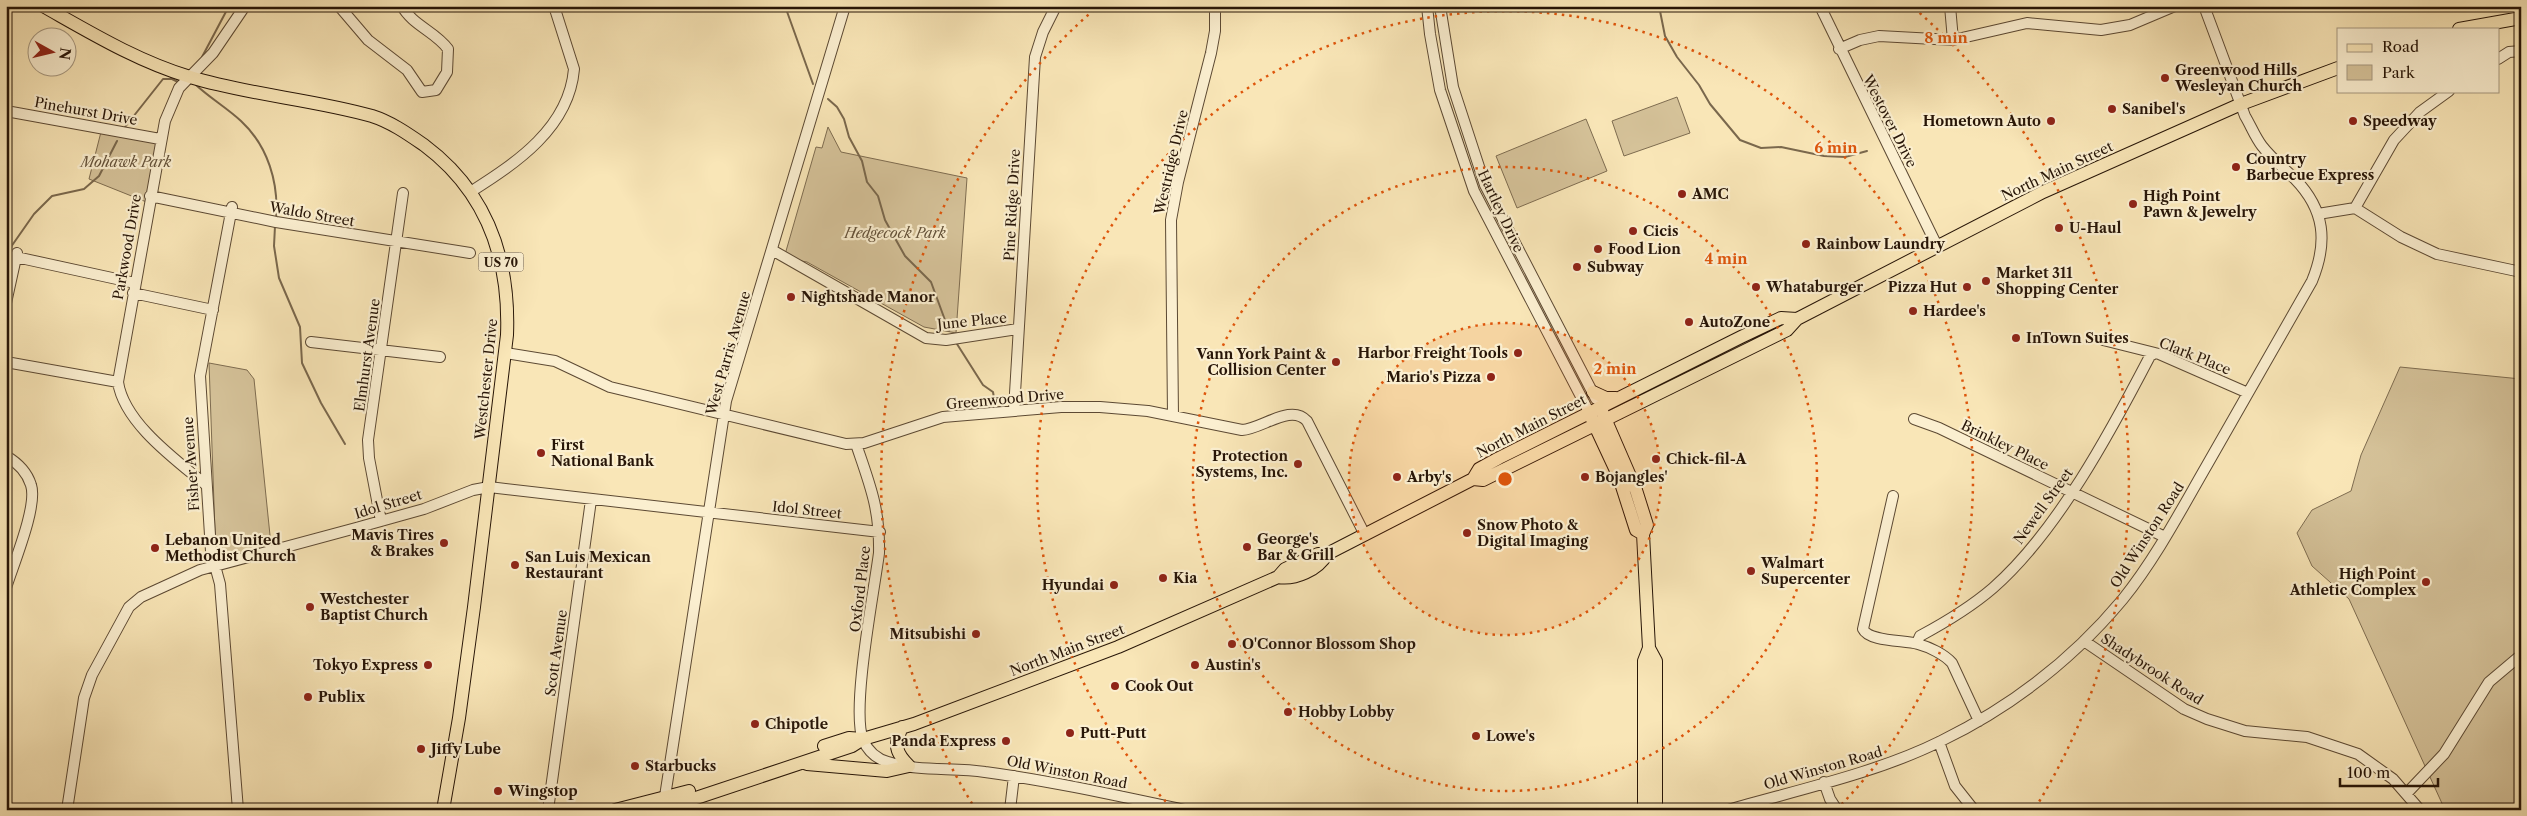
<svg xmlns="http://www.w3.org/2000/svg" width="2527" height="816" viewBox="0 0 2527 816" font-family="'Libre Caslon Text',serif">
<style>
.green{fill:#d5c299;stroke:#7e6c50}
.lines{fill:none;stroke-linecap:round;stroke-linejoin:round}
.stream{stroke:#7a684d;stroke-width:2}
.minor-casing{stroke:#5c4933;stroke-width:12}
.major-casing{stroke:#271507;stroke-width:14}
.minor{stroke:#fbefd0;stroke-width:10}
.major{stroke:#f9e6b7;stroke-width:12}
.ring{fill:none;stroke:#de560c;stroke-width:2.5;stroke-dasharray:2.5 5}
.poi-dot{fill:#8f2418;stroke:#fbefd0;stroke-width:2}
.labels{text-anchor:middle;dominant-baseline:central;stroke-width:4.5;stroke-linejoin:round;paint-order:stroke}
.shield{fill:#fbefd0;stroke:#675643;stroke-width:1}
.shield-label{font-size:12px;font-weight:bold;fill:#271507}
.poi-label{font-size:14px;font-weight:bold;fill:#271507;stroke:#fbefd0;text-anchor:start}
.street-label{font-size:14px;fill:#271507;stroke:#fbefd0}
.park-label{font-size:14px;font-style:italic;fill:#64523a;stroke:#fbefd0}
.centre{fill:#de560c;stroke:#fbefd0;stroke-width:2.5}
.ring-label{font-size:15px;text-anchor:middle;font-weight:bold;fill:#de560c;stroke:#fbefd0;stroke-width:4.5;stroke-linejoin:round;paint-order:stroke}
</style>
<rect width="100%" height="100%" fill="#f9e6b7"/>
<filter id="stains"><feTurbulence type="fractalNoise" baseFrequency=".004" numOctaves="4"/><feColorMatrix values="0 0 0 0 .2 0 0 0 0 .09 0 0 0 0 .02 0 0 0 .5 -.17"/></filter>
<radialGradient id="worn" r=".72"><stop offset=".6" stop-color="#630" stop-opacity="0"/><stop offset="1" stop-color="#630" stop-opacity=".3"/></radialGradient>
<path class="green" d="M1677 97 1690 133 1624 156 1612 121Z
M1586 119 1607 171 1517 208 1496 156Z
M828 127 841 152 967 178 956 333 924 327 807 262 784 258 816 147 822 148Z
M102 128 160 139 149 203 89 179Z
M209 363 247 370 254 379 271 545 227 557H220L215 532Z
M2400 367 2521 379V810H2445L2349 599 2312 566 2297 533 2312 510 2351 491 2361 455Z"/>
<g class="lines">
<path class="stream" d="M785 6 813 84
M1659 6 1665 36 1677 57 1699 85 1710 104 1740 140 1761 148 1781 147 1824 156 1845 157 1867 151
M202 57 229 6
M196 85C210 98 227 108 241 121 268 146 279 183 276 219
M828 99 837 107 844 119 849 137 862 161 867 182 878 196 885 220 896 240 905 256 931 282 949 331
M125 127 163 79H172L180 83
M275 226 274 246 279 278 300 327 302 363 321 403 345 444
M6 254 34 214 52 196 84 189 99 176 117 141
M957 344 983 385 993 392 995 404"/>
<defs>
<path id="minor" d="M339 6 368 40 407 70 422 92 436 90 447 72 448 49C436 32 412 25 402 6
M1427 6 1430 34 1440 90 1474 191 1589 412
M1440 6 1453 87 1485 185 1596 399
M1820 6 1937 246
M1950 6 1953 40
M1839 49 1860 40 1879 36 1953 40 2027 23 2101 30 2130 25 2175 6
M2498 59 2509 52 2521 51
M6 111 160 139
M472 191C516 163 569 128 574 69L554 6
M150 196 276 222 470 253
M232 207 200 376 211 551 220 584 238 810
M2355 208 2401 237 2437 254 2521 272
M2318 214 2355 208 2394 140 2420 112 2449 91
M772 250 926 338 946 340 1018 329
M16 257 135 283
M133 293 213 310
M6 303 17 253
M2103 340 2159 354 2248 393
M311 342 440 357
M506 353 555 361 610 387 846 444 864 443 943 417 1061 407H1100L1148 411 1242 430C1262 429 1291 403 1307 421L1365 535
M6 362 118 382
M1014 410 1035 57 1043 32 1056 6
M1173 416 1171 220 1178 182 1211 53 1215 31V6
M1914 419 1939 428 2165 537
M856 444C870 485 880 509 879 553 874 592 851 709 863 740 868 751 877 759 888 762 918 772 954 767 985 772 1052 781 1119 796 1185 810
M6 456C18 463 27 472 31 485 38 506 13 565 6 588
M206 485C176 460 124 423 118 382L165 121 179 88 213 53 245 6
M1893 496 1863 629C1869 642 1905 640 1918 644 1929 647 1944 654 1952 663L1979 721
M381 521 369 458 368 440 403 193
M2084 641 2184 709 2207 719 2245 731 2307 737 2358 754 2393 779 2420 810
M1917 643 1920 636C1946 622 1971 607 1993 588 2057 532 2111 431 2150 356L2155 353
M1939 742 1955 786 1974 810
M1824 782 1830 799 1837 810
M2407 793 2444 754 2489 682 2521 655
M664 803 726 401 845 6
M67 810 84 698 92 675 129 607 141 597 200 570 356 528 424 509 473 490 489 487 880 532
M548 810 591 500
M1010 810 1014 776
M1728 810C1797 790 1877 773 1941 741 2011 707 2073 659 2123 599 2156 558 2181 510 2207 465 2242 404 2277 342 2312 281 2328 242 2325 210 2295 179 2284 168 2272 159 2262 146 2255 137 2251 126 2245 116L2204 6"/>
<path id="major" d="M43 6C91 33 137 61 190 77 249 95 312 99 372 116 391 122 408 134 424 145 487 192 510 258 507 335L474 607 459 718 443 810
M2459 29 2521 18
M1593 392 1606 398H1616
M1600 407 1636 490 1647 525 1643 534 1649 648 1644 661V810
M1591 417 1619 477 1636 530 1643 534
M1473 479 1479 469 1499 458 1741 337 1781 318 1797 319
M1278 577C1295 580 1318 570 1327 554
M1649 648 1656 661V810
M824 746 849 738 863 739
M807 764 887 771 909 766C895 752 894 745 902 727
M615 810 689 791
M653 810 696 798 852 746 863 739 914 724 1118 647 1278 577 1285 569 1318 554H1327L1473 479 1483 480 1787 330 1797 319 2043 192 2241 104 2338 68"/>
</defs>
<use href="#minor" class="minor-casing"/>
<use href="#major" class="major-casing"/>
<use href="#minor" class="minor"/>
<use href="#major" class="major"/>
</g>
<circle cx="1505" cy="479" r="156" fill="#de560c" fill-opacity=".12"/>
<g class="ring">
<circle cx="1505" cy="479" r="156"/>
<circle cx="1505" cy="479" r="312"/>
<path d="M1171 807A468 468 0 1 1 1839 807"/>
<path d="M976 810A624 624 0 0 1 1096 8M1914 8A624 624 0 0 1 2034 810"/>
</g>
<g class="poi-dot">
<circle cx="2165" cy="78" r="5"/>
<circle cx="2112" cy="109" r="5"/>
<circle cx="2051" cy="121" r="5"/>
<circle cx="2353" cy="121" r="5"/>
<circle cx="2236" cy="167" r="5"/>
<circle cx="1682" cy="194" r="5"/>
<circle cx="2133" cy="204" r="5"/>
<circle cx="2059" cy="228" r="5"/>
<circle cx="1633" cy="231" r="5"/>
<circle cx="1806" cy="244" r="5"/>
<circle cx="1598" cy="249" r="5"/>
<circle cx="1577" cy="267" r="5"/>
<circle cx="1986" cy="281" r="5"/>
<circle cx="1756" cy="287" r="5"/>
<circle cx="1967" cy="287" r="5"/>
<circle cx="791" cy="297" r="5"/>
<circle cx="1913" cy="311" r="5"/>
<circle cx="1689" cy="322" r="5"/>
<circle cx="2016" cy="338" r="5"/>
<circle cx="1518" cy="353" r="5"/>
<circle cx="1336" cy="362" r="5"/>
<circle cx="1491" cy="377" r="5"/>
<circle cx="541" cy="453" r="5"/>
<circle cx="1656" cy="459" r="5"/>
<circle cx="1298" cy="464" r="5"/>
<circle cx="1397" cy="477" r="5"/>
<circle cx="1585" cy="477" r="5"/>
<circle cx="1467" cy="533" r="5"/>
<circle cx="444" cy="543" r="5"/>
<circle cx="1247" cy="547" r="5"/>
<circle cx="155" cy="548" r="5"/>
<circle cx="515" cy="565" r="5"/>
<circle cx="1751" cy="571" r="5"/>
<circle cx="1163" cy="578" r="5"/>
<circle cx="2426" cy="582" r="5"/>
<circle cx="1114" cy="585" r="5"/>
<circle cx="310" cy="607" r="5"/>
<circle cx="976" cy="634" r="5"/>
<circle cx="1232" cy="644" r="5"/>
<circle cx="428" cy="665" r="5"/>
<circle cx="1195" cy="665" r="5"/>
<circle cx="1115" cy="686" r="5"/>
<circle cx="308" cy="697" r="5"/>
<circle cx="1288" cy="712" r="5"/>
<circle cx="755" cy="724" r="5"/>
<circle cx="1070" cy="733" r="5"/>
<circle cx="1476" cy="736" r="5"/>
<circle cx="1006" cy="741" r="5"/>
<circle cx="421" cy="749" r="5"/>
<circle cx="635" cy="766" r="5"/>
<circle cx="498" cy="791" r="5"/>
</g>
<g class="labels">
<rect class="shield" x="478.5" y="252.5" width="45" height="19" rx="4"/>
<g class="shield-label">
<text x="501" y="262">US 70</text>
</g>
<g class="poi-label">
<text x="2175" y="70">Greenwood Hills<tspan x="2175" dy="16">Wesleyan Church</tspan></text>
<text x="2122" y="109">Sanibel's</text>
<text x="2041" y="121" text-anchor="end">Hometown Auto</text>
<text x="2363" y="121">Speedway</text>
<text x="2246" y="159">Country<tspan x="2246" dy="16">Barbecue Express</tspan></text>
<text x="1692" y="194">AMC</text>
<text x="2143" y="196">High Point<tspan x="2143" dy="16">Pawn &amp; Jewelry</tspan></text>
<text x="2069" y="228">U-Haul</text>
<text x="1643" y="231">Cicis</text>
<text x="1816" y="244">Rainbow Laundry</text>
<text x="1608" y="249">Food Lion</text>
<text x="1587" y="267">Subway</text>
<text x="1996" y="273">Market 311<tspan x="1996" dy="16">Shopping Center</tspan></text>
<text x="1766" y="287">Whataburger</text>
<text x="1957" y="287" text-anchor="end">Pizza Hut</text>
<text x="801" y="297">Nightshade Manor</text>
<text x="1923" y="311">Hardee's</text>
<text x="1699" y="322">AutoZone</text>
<text x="2026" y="338">InTown Suites</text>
<text x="1508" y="353" text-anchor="end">Harbor Freight Tools</text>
<text x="1326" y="354" text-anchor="end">Vann York Paint &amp;<tspan x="1326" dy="16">Collision Center</tspan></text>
<text x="1481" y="377" text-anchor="end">Mario's Pizza</text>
<text x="551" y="445">First<tspan x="551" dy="16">National Bank</tspan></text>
<text x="1288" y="456" text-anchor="end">Protection<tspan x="1288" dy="16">Systems, Inc.</tspan></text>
<text x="1666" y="459">Chick-fil-A</text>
<text x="1407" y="477">Arby's</text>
<text x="1595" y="477">Bojangles'</text>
<text x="1477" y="525">Snow Photo &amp;<tspan x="1477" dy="16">Digital Imaging</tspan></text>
<text x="434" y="535" text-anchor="end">Mavis Tires<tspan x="434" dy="16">&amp; Brakes</tspan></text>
<text x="1257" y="539">George's<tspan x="1257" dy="16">Bar &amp; Grill</tspan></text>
<text x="165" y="540">Lebanon United<tspan x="165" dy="16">Methodist Church</tspan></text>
<text x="525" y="557">San Luis Mexican<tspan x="525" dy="16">Restaurant</tspan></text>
<text x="1761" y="563">Walmart<tspan x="1761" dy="16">Supercenter</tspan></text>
<text x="2416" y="574" text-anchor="end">High Point<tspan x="2416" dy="16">Athletic Complex</tspan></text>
<text x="1173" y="578">Kia</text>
<text x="1104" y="585" text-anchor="end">Hyundai</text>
<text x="320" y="599">Westchester<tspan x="320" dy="16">Baptist Church</tspan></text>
<text x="966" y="634" text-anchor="end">Mitsubishi</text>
<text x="1242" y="644">O'Connor Blossom Shop</text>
<text x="418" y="665" text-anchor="end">Tokyo Express</text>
<text x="1205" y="665">Austin's</text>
<text x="1125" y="686">Cook Out</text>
<text x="318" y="697">Publix</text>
<text x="1298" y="712">Hobby Lobby</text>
<text x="765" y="724">Chipotle</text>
<text x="1080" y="733">Putt-Putt</text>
<text x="1486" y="736">Lowe's</text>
<text x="996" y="741" text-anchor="end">Panda Express</text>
<text x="431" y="749">Jiffy Lube</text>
<text x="645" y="766">Starbucks</text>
<text x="508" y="791">Wingstop</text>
</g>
<g class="street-label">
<text transform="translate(86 111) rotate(10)">Pinehurst Drive</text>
<text transform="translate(1890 121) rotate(63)">Westover Drive</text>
<text transform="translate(1171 162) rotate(-77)">Westridge Drive</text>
<text transform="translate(2057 171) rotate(-25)">North Main Street</text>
<text transform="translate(1012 205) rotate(-87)">Pine Ridge Drive</text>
<text transform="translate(1501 211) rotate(65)">Hartley Drive</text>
<text transform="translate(312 214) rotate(10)">Waldo Street</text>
<text transform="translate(127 247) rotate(-80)">Parkwood Drive</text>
<text transform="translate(972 321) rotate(-6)">June Place</text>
<text transform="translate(728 353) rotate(-74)">West Parris Avenue</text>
<text transform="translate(367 355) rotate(-82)">Elmhurst Avenue</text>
<text transform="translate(2195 356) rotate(22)">Clark Place</text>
<text transform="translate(486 379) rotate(-84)">Westchester Drive</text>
<text transform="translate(1005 399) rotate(-5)">Greenwood Drive</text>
<text transform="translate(1531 426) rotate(-27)">North Main Street</text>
<text transform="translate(2005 445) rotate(26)">Brinkley Place</text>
<text transform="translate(191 464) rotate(-94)">Fisher Avenue</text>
<text transform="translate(388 504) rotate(-17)">Idol Street</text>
<text transform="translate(2043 506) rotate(-54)">Newell Street</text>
<text transform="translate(807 510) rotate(6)">Idol Street</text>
<text transform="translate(2147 535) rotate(-57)">Old Winston Road</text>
<text transform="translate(860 589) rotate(-83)">Oxford Place</text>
<text transform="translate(1067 650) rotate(-21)">North Main Street</text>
<text transform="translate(556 653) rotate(-82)">Scott Avenue</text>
<text transform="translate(2152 669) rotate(33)">Shadybrook Road</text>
<text transform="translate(1823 768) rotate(-16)">Old Winston Road</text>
<text transform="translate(1067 772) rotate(11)">Old Winston Road</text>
</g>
<g class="park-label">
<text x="126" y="162">Mohawk Park</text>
<text x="895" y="233">Hedgecock Park</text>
</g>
</g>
<circle cx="1505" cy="479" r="8" class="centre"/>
<g class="ring-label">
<text x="1946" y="43">8 min</text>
<text x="1836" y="153">6 min</text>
<text x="1726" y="264">4 min</text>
<text x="1615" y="374">2 min</text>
</g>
<rect width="2527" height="816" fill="none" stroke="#f9e6b7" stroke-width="25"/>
<rect x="8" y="8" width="2512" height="801" fill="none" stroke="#271507" stroke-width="2.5"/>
<rect x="12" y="12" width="2502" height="791" fill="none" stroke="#271507"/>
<rect x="2337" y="28" width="162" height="65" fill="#fbefd0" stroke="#a69880"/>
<rect x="2347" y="44" width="25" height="8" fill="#f9e6b7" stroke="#a69880"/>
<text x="2382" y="52" font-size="15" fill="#271507">Road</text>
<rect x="2347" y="65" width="25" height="15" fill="#d5c299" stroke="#a69880"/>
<text x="2382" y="78" font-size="15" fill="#271507">Park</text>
<g transform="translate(52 52) rotate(98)"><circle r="24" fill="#fbefd0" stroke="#a69880"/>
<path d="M0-4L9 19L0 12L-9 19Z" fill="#8f2418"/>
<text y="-8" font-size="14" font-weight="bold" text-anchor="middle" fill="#271507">N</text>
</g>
<path d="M2340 778v8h98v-8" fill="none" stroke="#271507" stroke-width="2.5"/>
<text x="2347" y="778" font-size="15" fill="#271507" stroke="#fbefd0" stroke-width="4" paint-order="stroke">100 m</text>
<rect width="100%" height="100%" filter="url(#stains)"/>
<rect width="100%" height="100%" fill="url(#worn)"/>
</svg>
